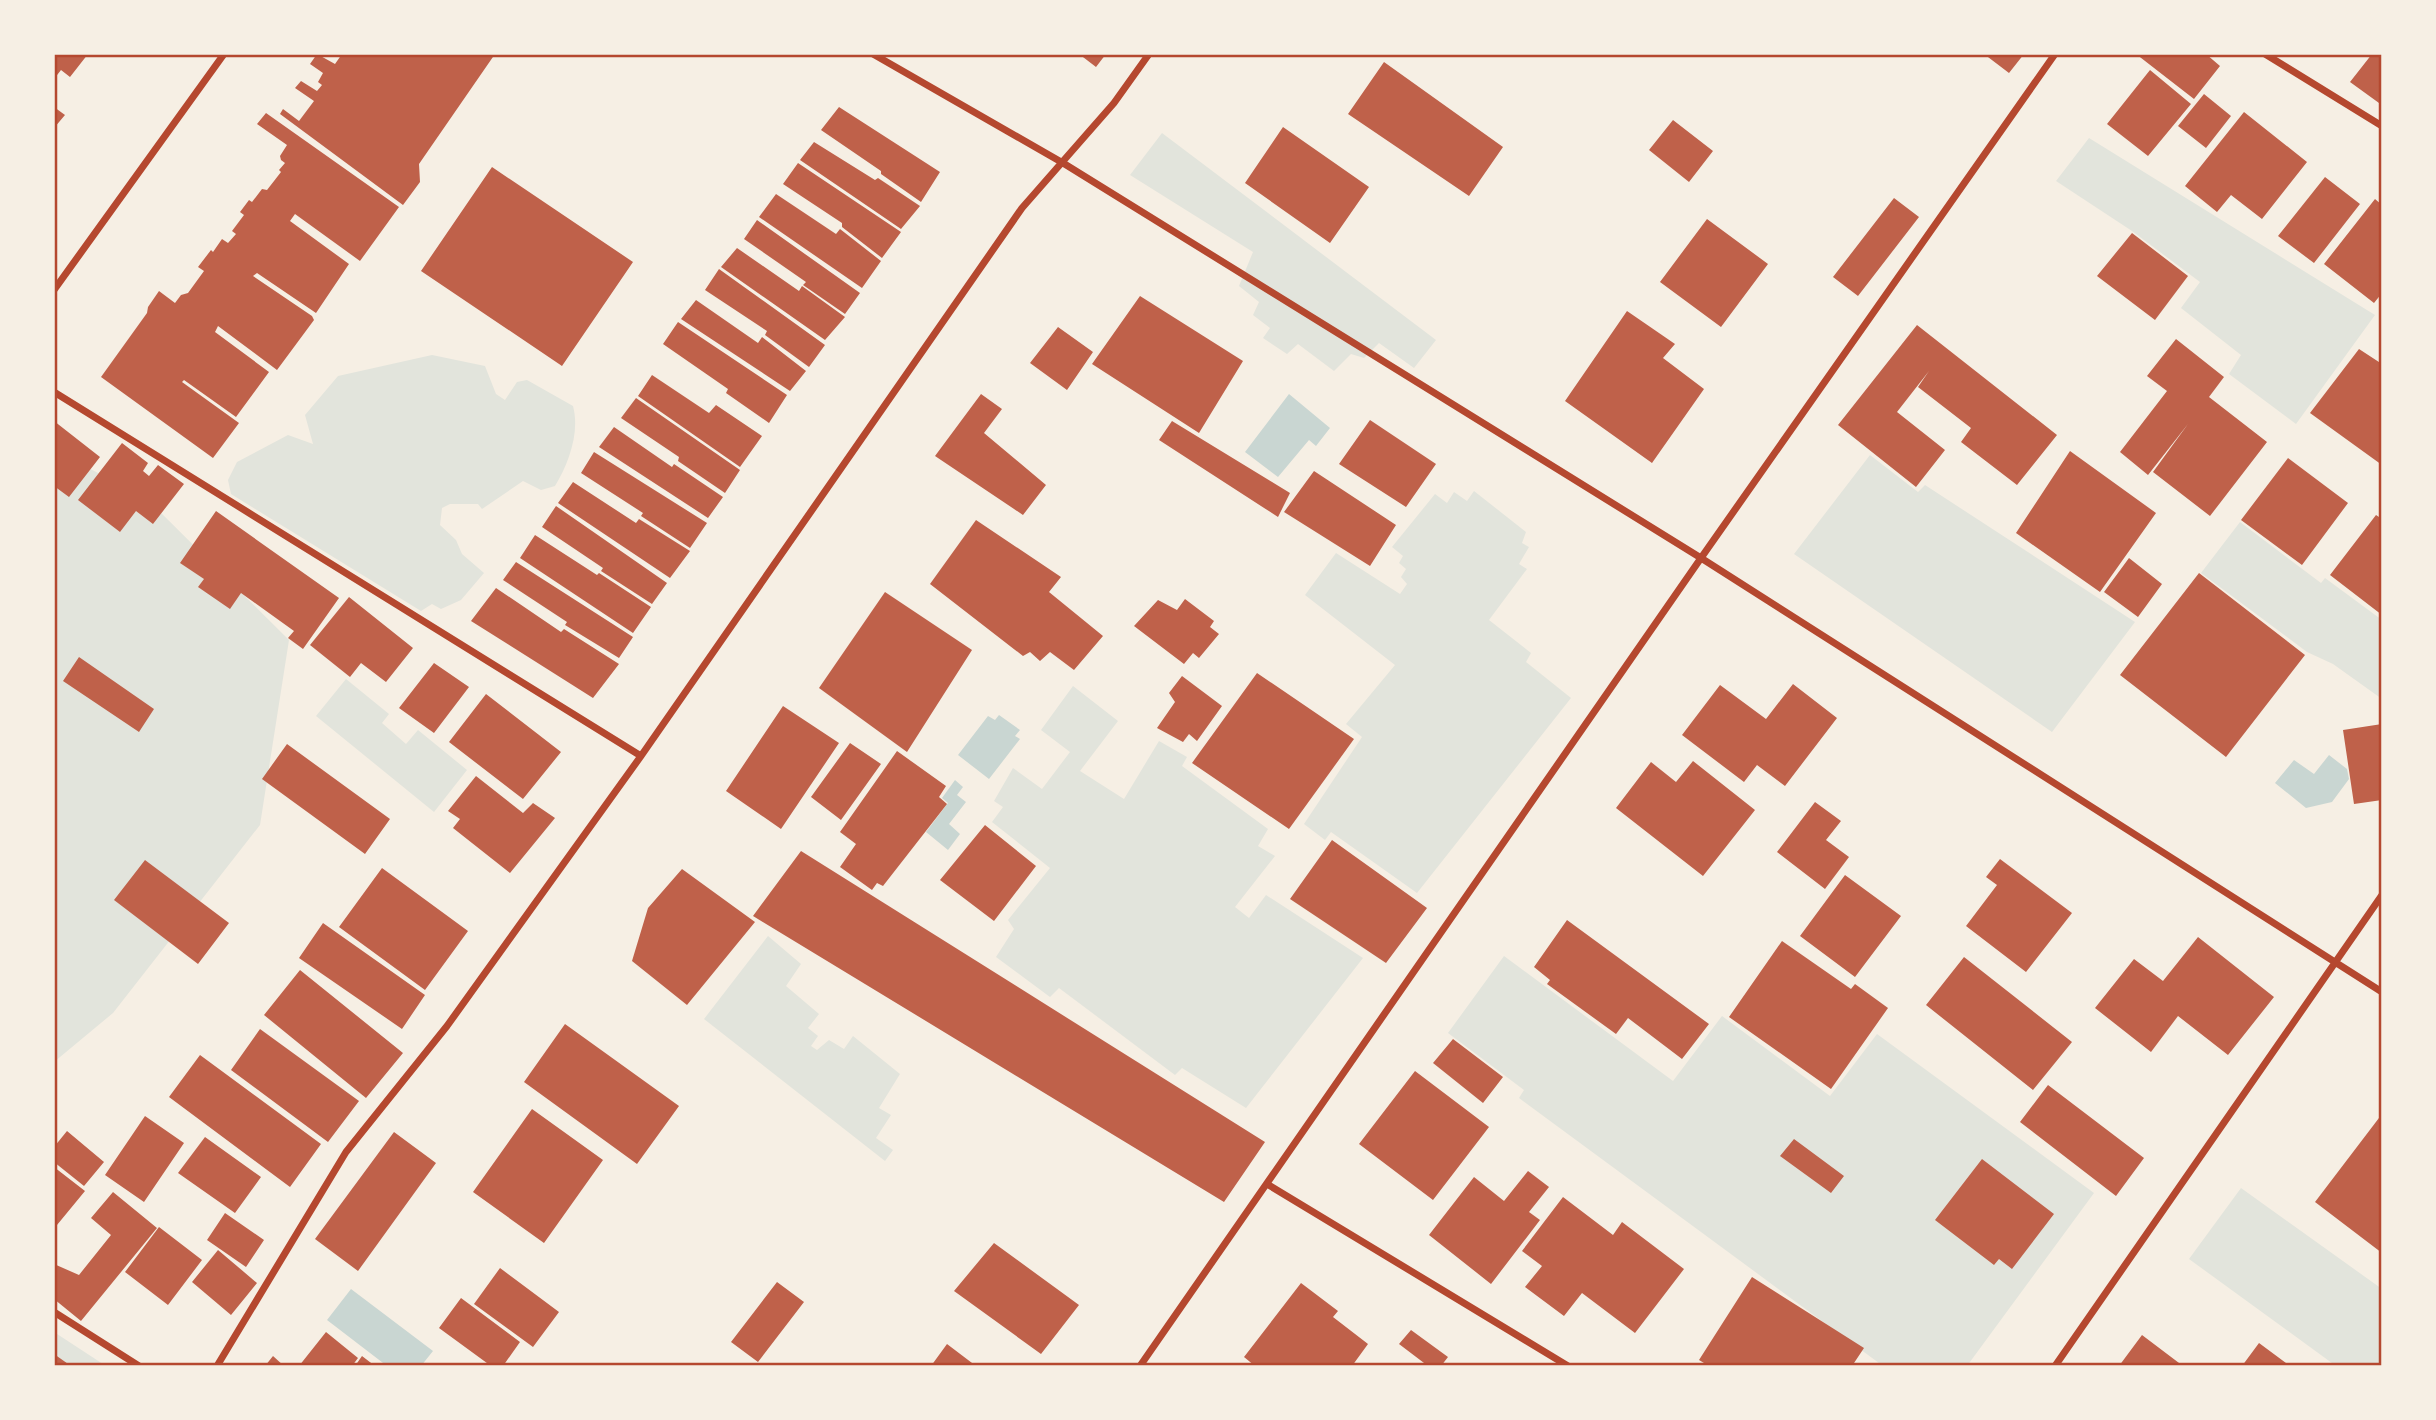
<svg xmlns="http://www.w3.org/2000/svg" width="2436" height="1420" viewBox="0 0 2436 1420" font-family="Rubik,sans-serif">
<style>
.green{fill:#e2e4dc}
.water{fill:#c9d6d2}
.building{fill:#bf614a}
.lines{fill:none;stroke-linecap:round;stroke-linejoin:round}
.minor{stroke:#b5482f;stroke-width:7}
.neatline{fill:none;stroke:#b5482f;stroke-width:2.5}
</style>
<rect width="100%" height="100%" fill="#f6efe4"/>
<path class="green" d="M1162 133 1436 340 1414 368 1379 343 1364 358 1351 354 1334 371 1298 344 1287 354 1263 338 1270 328 1253 315 1259 302 1239 286 1253 252 1130 175Z
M2089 138 2375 315 2296 424 2229 374 2241 355 2181 308 2200 282 2132 231 2056 181Z
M432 355 485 366 496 394 505 400 517 382 527 380 573 406C580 432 569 463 555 486L541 490 523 481 482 509 478 504H450L442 508 440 525 456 540 462 554 484 573 461 600 441 609 432 604 421 611 231 494 228 480 237 462 288 435 313 444 305 415 338 376Z
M54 450 146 498 289 640 260 825 113 1013 54 1062Z
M1870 455 1918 492 1925 485 2135 622 2052 732 1794 554Z
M1474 491 1526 532 1522 543 1529 547 1519 564 1527 569 1489 620 1531 653 1526 662 1571 698 1417 893 1331 832 1325 840 1304 824 1362 737 1346 724 1395 665 1305 595 1336 553 1400 594 1407 584 1401 577 1406 569 1399 563 1403 556 1392 547 1435 494 1447 503 1454 492 1467 501Z
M2240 522 2321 583 2325 578 2382 620V699L2333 664 2307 652 2201 573Z
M346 679 389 714 382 723 406 744 418 730 467 770 434 812 316 716Z
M1073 686 1118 721 1080 771 1124 799 1159 741 1187 757 1182 766 1268 829 1258 846 1275 856 1235 907 1249 918 1266 895 1363 958 1246 1108 1182 1068 1175 1075 1059 988 1050 997 996 957 1014 929 1008 920 1050 868 992 822 1003 807 994 801 1013 768 1042 789 1070 752 1041 730Z
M768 936 801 964 786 986 819 1014 808 1028 818 1036 811 1046 817 1050 829 1040 844 1049 853 1036 900 1074 879 1108 891 1115 876 1138 893 1150 885 1161 704 1019Z
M1504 956 1673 1081 1722 1016 1830 1096 1877 1034 2094 1193 1967 1366H1883L1519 1098 1524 1090 1448 1033Z
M2241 1188 2382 1289V1366H2336L2189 1259Z
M54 1332 106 1366H54Z"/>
<path class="water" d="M1289 394 1330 428 1316 446 1309 440 1278 477 1245 452Z
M999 715 1020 730 1015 736 1020 739 989 779 958 755 988 716 995 720Z
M2329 755 2347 769 2349 779 2332 802 2306 808 2275 783 2294 760 2314 774Z
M955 780 963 787 957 795 966 802 949 824 960 834 948 850 926 832 948 803 942 798Z
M351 1289 433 1351 421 1366H387L327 1320Z"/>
<path class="building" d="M54 54H88L70 77 61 70 54 79Z
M317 54 335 64 342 54H495L419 164 420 182 403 205 280 114 283 109 299 121 314 101 295 88 301 81 317 91 322 85 318 82 323 73 310 64Z
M1079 54H1106L1096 67Z
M1984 54H2024L2009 73Z
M2136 54H2206L2220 66 2194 99Z
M2372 54H2382V100L2379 103 2350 82Z
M1384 62 1503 147 1469 196 1348 114Z
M2150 70 2191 104 2148 156 2107 124Z
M2204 94 2231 116 2206 148 2178 126Z
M54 107 65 115 54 128Z
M839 107 940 172 921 202 881 174V171L821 130Z
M2244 112 2307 162 2262 219 2231 195 2217 212 2185 186Z
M266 113 399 207 360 261 295 214 290 221 349 264 316 313 257 273 253 276 312 316 314 320 277 370 218 326 215 332 269 372 236 417 184 380 182 382 239 423 213 458 101 377 147 313 148 307 159 291 175 303 181 295 188 293 204 271 198 267 211 250 213 252 222 239 228 243 236 234 232 231 244 215 240 212 249 200 252 202 262 189 267 190 281 172 279 170 285 163 281 160 280 156 287 145 257 124Z
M1673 120 1713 151 1689 182 1649 150Z
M1283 127 1369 187 1330 243 1245 183Z
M814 142 875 180 878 178 920 206 901 229 800 160Z
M798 163 901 232 882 258 842 227V223L783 184Z
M492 167 633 262 562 366 421 271Z
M2325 177 2360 204 2314 263 2278 236Z
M776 194 836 234 840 229 881 261 862 288 759 217Z
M1894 198 1919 217 1858 296 1833 277Z
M2375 199 2382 205V293L2374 303 2324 264Z
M1707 219 1768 264 1721 327 1660 282Z
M757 220 860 293 845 314 803 285 806 282 744 239Z
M2132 233 2188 276 2155 320 2097 276Z
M737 248 799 291 802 286 845 317 825 340 721 267Z
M719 269 825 345 809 367 765 335 767 331 705 290Z
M1140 296 1243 361 1199 433 1092 364Z
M696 300 758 343 762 337 806 371 790 391 681 319Z
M1627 311 1675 344 1663 358 1704 389 1652 463 1565 401Z
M678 322 787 395 769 423 726 393 728 389 663 344Z
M1917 325 2057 435 2017 485 1961 442 1971 428 1918 387 1929 371 1897 412 1945 450 1916 487 1838 425Z
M1058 327 1093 352 1067 390 1030 363Z
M2176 339 2224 377 2209 397 2267 442 2210 516 2153 472 2188 424 2148 475 2120 452 2167 391 2147 376Z
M2359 349 2382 364V465L2310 413Z
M652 375 709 413 716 405 762 436 740 467 638 396Z
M981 394 1002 409 984 433 1046 485 1023 515 935 456Z
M636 398 740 470 725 493 678 461 679 457 621 418Z
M1370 420 1436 464 1406 507 1339 464Z
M54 421 100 457 69 497 54 486Z
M1172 421 1290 493 1278 517 1159 440Z
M614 427 672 467 674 464 723 497 708 518 599 447Z
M122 443 148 463 143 471 149 476 158 465 184 484 153 524 136 511 120 532 78 500Z
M2070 451 2156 513 2100 592 2016 533Z
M594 452 707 523 690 548 641 516 643 513 581 473Z
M2288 458 2348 503 2302 565 2241 520Z
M1314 471 1396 525 1370 566 1284 512Z
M573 482 636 523 639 519 690 551 670 578 558 503Z
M556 506 667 583 652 604 601 571 603 568 542 527Z
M216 511 339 598 303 649 288 638 294 631 241 593 230 609 198 587 204 579 180 563Z
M2376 515 2382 519V615L2330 575Z
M976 520 1061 577 1049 592 1103 636 1074 670 1050 652 1040 661 1030 652 1023 656 930 584Z
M535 535 597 575 599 573 651 607 633 633 520 558Z
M2129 558 2162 584 2138 617 2104 592Z
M516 562 633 637 619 658 565 625 567 622 503 580Z
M2199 573 2305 655 2226 757 2120 675Z
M496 588 561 632 564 629 619 664 593 698 471 621Z
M885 592 972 650 907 752 819 688Z
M349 597 413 648 386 682 361 663 350 677 310 645Z
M1185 599 1214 621 1210 627 1219 634 1199 658 1193 653 1184 664 1134 626 1158 600 1177 610Z
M79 657 154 709 139 732 63 681Z
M434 663 469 687 434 733 399 708Z
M1257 673 1354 739 1289 829 1192 763Z
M1182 676 1222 706 1197 741 1189 734 1183 742 1157 728 1175 702 1169 693Z
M1793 684 1837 718 1785 786 1757 765 1744 782 1682 735 1720 685 1766 719Z
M486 694 561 752 523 799 449 742Z
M783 706 839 743 781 829 726 791Z
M2382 724V800L2354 804 2343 730Z
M850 743 881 764 841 820 811 797Z
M287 744 390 819 365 854 262 779Z
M897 751 946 786 939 797 947 804 883 886 877 883 872 890 840 867 856 844 840 832Z
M1693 761 1755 810 1703 876 1616 808 1651 762 1676 782Z
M476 776 523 813 533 803 555 818 510 873 453 828 460 819 448 811Z
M1815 802 1841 821 1826 840 1849 857 1825 889 1777 852Z
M985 825 1036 866 994 921 940 880Z
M1332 840 1427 908 1386 963 1290 899Z
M801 851 1265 1142 1224 1202 753 916Z
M2000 859 2072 913 2026 972 1966 926 1997 885 1986 877Z
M145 860 229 923 198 964 114 900Z
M382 868 468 931 425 990 339 927Z
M682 869 755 922 687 1005 632 961 648 908Z
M1845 875 1901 916 1855 977 1800 936Z
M1567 920 1709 1024 1682 1059 1628 1018 1616 1034 1547 984 1550 980 1534 967Z
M323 923 425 995 402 1029 299 958Z
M2198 937 2274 997 2228 1055 2178 1016 2151 1052 2095 1008 2134 959 2163 981Z
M1782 941 1851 989 1855 984 1888 1008 1831 1089 1729 1017Z
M1964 957 2072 1042 2033 1090 1926 1005Z
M300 970 403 1053 366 1098 264 1015Z
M565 1024 679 1106 637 1164 524 1082Z
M260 1029 359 1101 328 1142 231 1070Z
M1453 1039 1503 1077 1483 1103 1433 1063Z
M200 1055 321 1144 290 1187 169 1097Z
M1415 1071 1489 1127 1433 1200 1359 1144Z
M2048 1085 2144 1158 2116 1196 2020 1122Z
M532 1109 603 1160 544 1243 473 1192Z
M2382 1114V1253L2315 1202Z
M145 1116 184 1143 144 1202 105 1175Z
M67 1131 104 1162 84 1186 54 1162V1147Z
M394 1132 436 1163 358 1271 315 1239Z
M205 1137 261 1177 235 1213 178 1173Z
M1794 1139 1844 1176 1831 1193 1780 1156Z
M1982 1159 2054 1214 2012 1269 1999 1259 1994 1265 1935 1220Z
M54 1167 85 1191 57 1225 54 1223Z
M1528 1171 1549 1187 1529 1212 1540 1220 1491 1284 1429 1235 1474 1177 1504 1201Z
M113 1192 157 1228 81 1321 54 1299V1264L79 1275 111 1235 91 1218Z
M1563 1197 1613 1235 1622 1222 1684 1269 1635 1333 1582 1293 1564 1316 1525 1287 1542 1266 1522 1251Z
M225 1213 264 1240 246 1267 207 1240Z
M159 1227 202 1260 168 1305 125 1272Z
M994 1243 1079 1305 1041 1354 954 1291Z
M218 1250 257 1283 231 1315 192 1282Z
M500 1268 559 1312 533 1347 474 1304Z
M1752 1277 1864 1348 1852 1366H1709L1699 1360Z
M777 1282 804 1302 758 1362 731 1342Z
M1301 1283 1338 1311 1333 1317 1368 1344 1352 1366H1255L1244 1357Z
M461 1298 520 1342 503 1366H491L439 1328Z
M1411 1330 1448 1357 1441 1366H1428L1399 1344Z
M326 1332 358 1358 352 1366H299Z
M2142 1335 2183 1366H2119Z
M2259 1343 2290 1366H2242Z
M947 1344 976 1366H931Z
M54 1354 71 1366H54Z
M273 1356 284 1366H265Z
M362 1356 375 1366H355Z"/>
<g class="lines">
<path class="minor" d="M873 54 1063 163 1701 558 2382 992
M2265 54 2382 126
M54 290 224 54
M54 392 641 756
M1267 1184 1568 1366
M54 1312 139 1366
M217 1366 346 1152 447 1026 641 756 1022 208 1114 103 1149 54
M1140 1366 1701 558 2055 54
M2055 1366 2382 895"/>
</g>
<rect width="2436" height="1420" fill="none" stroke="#f6efe4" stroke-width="112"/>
<rect x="56" y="56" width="2324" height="1308" class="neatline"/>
</svg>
